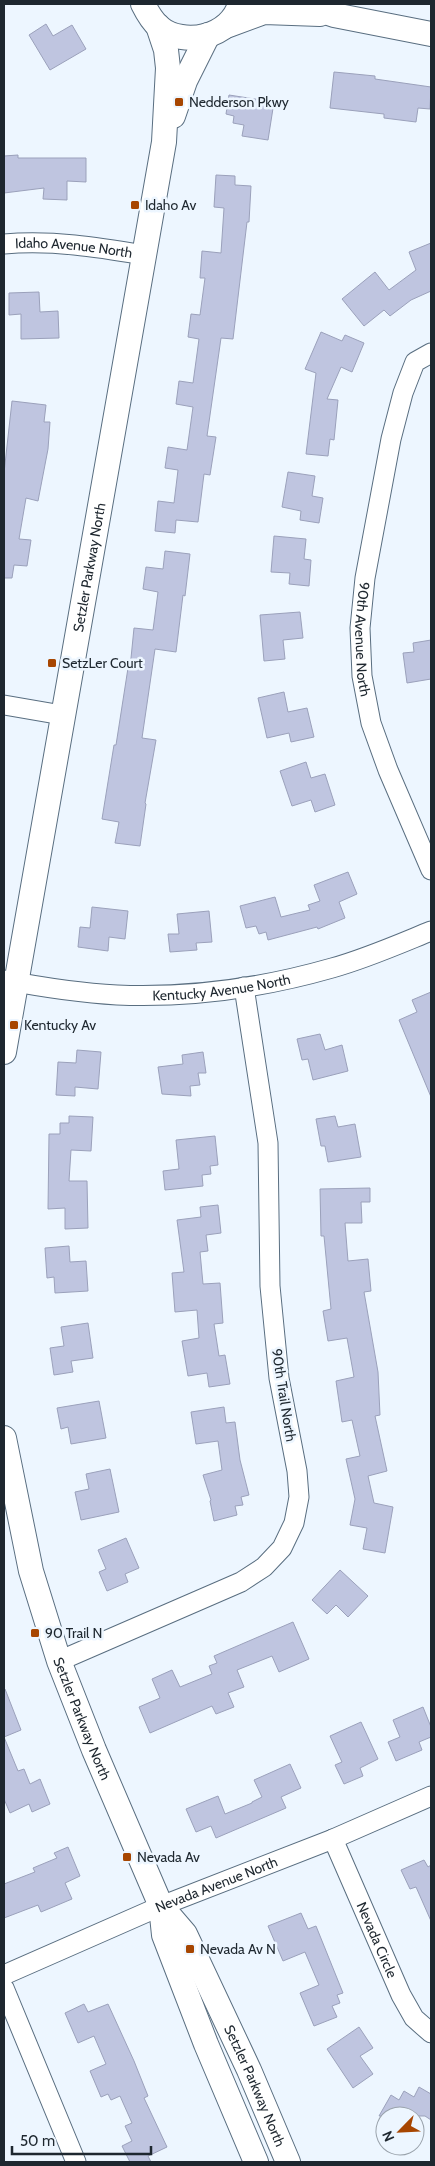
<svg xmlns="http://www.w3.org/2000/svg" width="435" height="2166" viewBox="0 0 435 2166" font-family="Cabin,sans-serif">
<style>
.building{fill:#bfc5e0;stroke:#9ba1bb}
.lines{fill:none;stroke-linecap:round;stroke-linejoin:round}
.minor-casing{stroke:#596e80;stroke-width:21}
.tertiary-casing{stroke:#596e80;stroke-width:26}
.minor{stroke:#fff;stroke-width:19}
.tertiary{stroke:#fff;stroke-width:24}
.poi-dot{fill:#a74601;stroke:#edf6ff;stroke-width:2}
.labels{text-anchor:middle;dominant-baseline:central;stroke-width:5;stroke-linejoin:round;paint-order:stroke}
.poi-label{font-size:14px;fill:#1e272f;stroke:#edf6ff;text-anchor:start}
.street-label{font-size:14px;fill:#1e272f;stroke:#edf6ff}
</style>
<rect width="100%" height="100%" fill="#edf6ff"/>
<path class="building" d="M46 24 53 36 72 25 86 49 50 70 29 35Z
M334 72 375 76V79L431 87 430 109 418 108 416 122 384 118V114L330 108Z
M229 95 274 102 268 140 242 136 244 125 233 123 234 116 226 114Z
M18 155V158H86V182L67 181V200L43 199 44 188 4 193V156Z
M216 175 235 176V185L251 186 249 222H247L233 339 221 338 207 436 216 437 210 475 204 474 198 522 176 520 175 533 155 531 158 501 174 503 178 470 165 468 168 447 187 450 193 407 176 404 179 381 193 383 199 339 188 337 191 314 200 315 205 278H200L202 251 221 253 224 208 214 207Z
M431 243V291L411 300 390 316 384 310 364 326 342 299 375 272 389 290 416 270 409 252Z
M39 292 40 312 58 311 59 338 21 339V314L9 315V293Z
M321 332 342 341 345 335 364 343 352 372 341 367 327 399 338 400 334 440 330 439 328 456 306 454 316 373 305 369Z
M12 401 46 405 44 422H50L48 449 38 501 26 498 19 539 31 540 27 566 14 565 12 578H4V473Z
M288 472 315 476 312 496 323 498 319 523 300 520 301 511 282 507Z
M274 536 306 539 304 559 311 560 309 586 289 584 290 573 271 572Z
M165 551 190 554 185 596 183 595 176 652 155 649 142 738 156 740 145 803 146 804 140 846 115 843 119 822 102 819 114 745H116L128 668H130L134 628 153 630 158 592 143 589 146 567 163 569Z
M300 612 303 638 283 640 285 659 264 661 260 615Z
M431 640V679L407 683 403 653 414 652 413 643Z
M284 692 288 712 307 708 314 737 291 742 289 733 267 738 258 698Z
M306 762 311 778 325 774 335 805 315 812 311 800 292 806 280 771Z
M348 872 357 894 339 902 345 918 318 929 317 927 268 940 266 932 259 934 256 926 246 928 240 906 275 897 281 917 310 910 308 905 320 901 314 885Z
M92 907 128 911 125 939 109 937 108 951 78 947 80 927 90 928Z
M209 911 212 942 196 943 197 950 170 952 168 934H179L177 914Z
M431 992V1097L399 1020 417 1012 412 1000Z
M320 1034 325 1050 342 1045 348 1071 313 1080 308 1059 302 1060 297 1039Z
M77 1050 101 1052 98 1089 75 1087V1096L56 1095 58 1062 76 1063Z
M203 1052 206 1073H198L200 1085 190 1086 191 1096 162 1094 158 1067 183 1064 182 1055Z
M69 1116 93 1117 91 1151 71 1150 69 1181H87L88 1228 65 1229V1208L48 1209 49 1134H60V1123H69Z
M335 1116 338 1127 355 1124 361 1157 328 1162 325 1146H321L316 1119Z
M215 1136 218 1165 210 1166 211 1174 202 1175 203 1186 165 1190 163 1171 179 1169 176 1140Z
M370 1188V1202H361L362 1223H345L348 1261 368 1259 371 1291 364 1292 378 1372 380 1415 375 1416 387 1471 368 1476 374 1503 393 1507 385 1553 363 1549 367 1528 350 1525 355 1499 346 1459 360 1456 352 1420 342 1422 336 1381 354 1377 347 1338 328 1341 323 1311 331 1309 324 1236H321L320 1189Z
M218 1205 221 1233 206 1235 208 1251 200 1252 203 1284 220 1283 223 1323 214 1324 219 1356 225 1355 230 1384 209 1387 207 1373 188 1376 182 1341 199 1338 197 1310 175 1312 172 1273 184 1272 177 1220 201 1217 200 1207Z
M69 1246 70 1262 86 1261 88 1291 55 1293 54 1277 47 1278 45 1248Z
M88 1323 93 1358 71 1361 73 1372 54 1375 50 1348 64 1346 61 1327Z
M99 1401 106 1438 71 1444 68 1427 61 1429 57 1408Z
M224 1407 226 1423 235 1422 240 1460 249 1495 241 1497 243 1505 235 1506 237 1515 214 1521 210 1501 211 1500 203 1475 222 1470 218 1441 196 1444 191 1412Z
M110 1469 119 1512 81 1520 75 1492 89 1489 86 1474Z
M126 1538 139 1568 125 1574 128 1582 107 1591 99 1572 106 1569 98 1550Z
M340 1570 368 1596 348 1617 336 1605 327 1614 312 1600Z
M293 1622 309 1659 279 1672 272 1656 237 1670 244 1687 228 1693 234 1707 216 1714 212 1706 150 1733 139 1707 160 1698 152 1679 172 1670 180 1687 212 1674 209 1666 217 1663 214 1656Z
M5 1689 21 1730 4 1737V1690Z
M423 1707 431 1727V1737L419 1742 422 1750 396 1761 388 1742 400 1737 393 1720Z
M361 1722 378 1759 360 1768 363 1776 344 1784 335 1765 342 1762 330 1736Z
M4 1737 18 1771 24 1769 30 1784 40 1779 50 1804 32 1812 29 1804 10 1813 4 1799Z
M290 1764 301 1788 281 1797 286 1808 216 1838 211 1826 196 1832 186 1809 218 1796 225 1814 252 1803V1802L262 1797 254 1780Z
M68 1847 80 1876 65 1883 72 1899 41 1912 38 1905 4 1918V1884L35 1872 33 1868 57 1858 54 1853Z
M424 1860 428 1867 431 1865V1921L416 1887 410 1889 401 1870Z
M301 1913 308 1929 316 1926 343 1993 337 1995 340 2003 332 2006 337 2017 314 2026 300 1993 319 1985 305 1952 283 1961 268 1926Z
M84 2004 88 2012 108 2004 134 2061 148 2096 144 2098 167 2147 148 2156 151 2162H130L122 2146 132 2141 125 2126 132 2123 120 2096 111 2100 108 2094 101 2097 90 2071 106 2064 94 2036 78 2043 65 2013Z
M359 2027 373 2048 360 2056 373 2074 353 2088 327 2049Z
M419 2087 431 2094V2120L425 2116H379L391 2095 399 2100 404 2091 414 2097Z"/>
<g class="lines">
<defs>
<g id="minor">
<path id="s1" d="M4 244C53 240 96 247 144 255"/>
<path id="s2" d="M431 353 415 362 403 393 391 439 365 578 360 628 362 676 371 723 388 770 431 870"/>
<path d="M4 705 62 715"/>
<path id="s3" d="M4 980C41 987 79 993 117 995 189 998 262 988 332 968 365 959 399 944 431 931"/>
<path d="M59 1661 241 1582 264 1567 282 1548 294 1523 299 1497 297 1471 279 1378 270 1286 268 1143 244 987"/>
<path id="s4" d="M333 1839 401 1995 414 2018 431 2033"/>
<path id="s5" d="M4 1975 161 1906 333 1839 431 1796"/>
<path d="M4 1988 76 2162"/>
</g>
<g id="tertiary">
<path d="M143 4C147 12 152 21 159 27 184 48 231 37 240 4"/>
<path d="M302 4 334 15 431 34"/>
<path d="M226 26 264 12 320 14"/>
<path d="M173 116 185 81 208 35"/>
<path id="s6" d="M4 1052 164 142 168 68 166 50 158 26"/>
<path id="s7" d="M4 1438 31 1571 59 1661 94 1750 161 1906 164 1935 206 2044 256 2162"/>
<path id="s8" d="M161 1906 185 1934 249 2070 288 2162"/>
</g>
</defs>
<use href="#minor" class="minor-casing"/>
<use href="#tertiary" class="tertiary-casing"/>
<use href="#minor" class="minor"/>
<use href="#tertiary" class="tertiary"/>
</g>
<g class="poi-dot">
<rect x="174" y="97" width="10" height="10" rx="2.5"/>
<rect x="130" y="200" width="10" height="10" rx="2.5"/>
<rect x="47" y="658" width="10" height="10" rx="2.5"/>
<rect x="9" y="1020" width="10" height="10" rx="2.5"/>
<rect x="30" y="1628" width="10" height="10" rx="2.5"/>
<rect x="122" y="1852" width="10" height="10" rx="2.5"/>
<rect x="185" y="1944" width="10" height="10" rx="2.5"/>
</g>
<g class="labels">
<g class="poi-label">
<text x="189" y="102">Nedderson Pkwy</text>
<text x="145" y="205">Idaho Av</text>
<text x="62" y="663">SetzLer Court</text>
<text x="24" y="1025">Kentucky Av</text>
<text x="45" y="1633">90 Trail N</text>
<text x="137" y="1857">Nevada Av</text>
<text x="200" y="1949">Nevada Av N</text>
</g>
<g class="street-label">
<text stroke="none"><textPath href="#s1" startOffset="70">Idaho Avenue North</textPath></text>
<text stroke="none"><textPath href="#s6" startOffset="492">Setzler Parkway North</textPath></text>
<text stroke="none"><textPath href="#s2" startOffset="302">90th Avenue North</textPath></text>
<text stroke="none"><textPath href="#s3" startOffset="219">Kentucky Avenue North</textPath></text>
<text transform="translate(284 1395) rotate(81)">90th Trail North</text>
<text stroke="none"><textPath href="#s7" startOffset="292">Setzler Parkway North</textPath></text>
<text stroke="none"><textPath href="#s5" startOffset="231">Nevada Avenue North</textPath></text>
<text stroke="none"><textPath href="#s4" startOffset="110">Nevada Circle</textPath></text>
<text stroke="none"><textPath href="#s8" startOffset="204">Setzler Parkway North</textPath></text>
</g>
</g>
<rect width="435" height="2166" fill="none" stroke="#1e272f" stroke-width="10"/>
<g transform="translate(400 2131) rotate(246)"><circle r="24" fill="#edf6ff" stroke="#9aa3ac"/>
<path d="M0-4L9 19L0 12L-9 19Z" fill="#a74601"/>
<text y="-8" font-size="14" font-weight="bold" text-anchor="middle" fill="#1e272f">N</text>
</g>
<path d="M12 2146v8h139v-8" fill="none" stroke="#1e272f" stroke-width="2.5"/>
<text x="20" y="2146" font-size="15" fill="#1e272f" stroke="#edf6ff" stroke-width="4" paint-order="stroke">50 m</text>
</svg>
